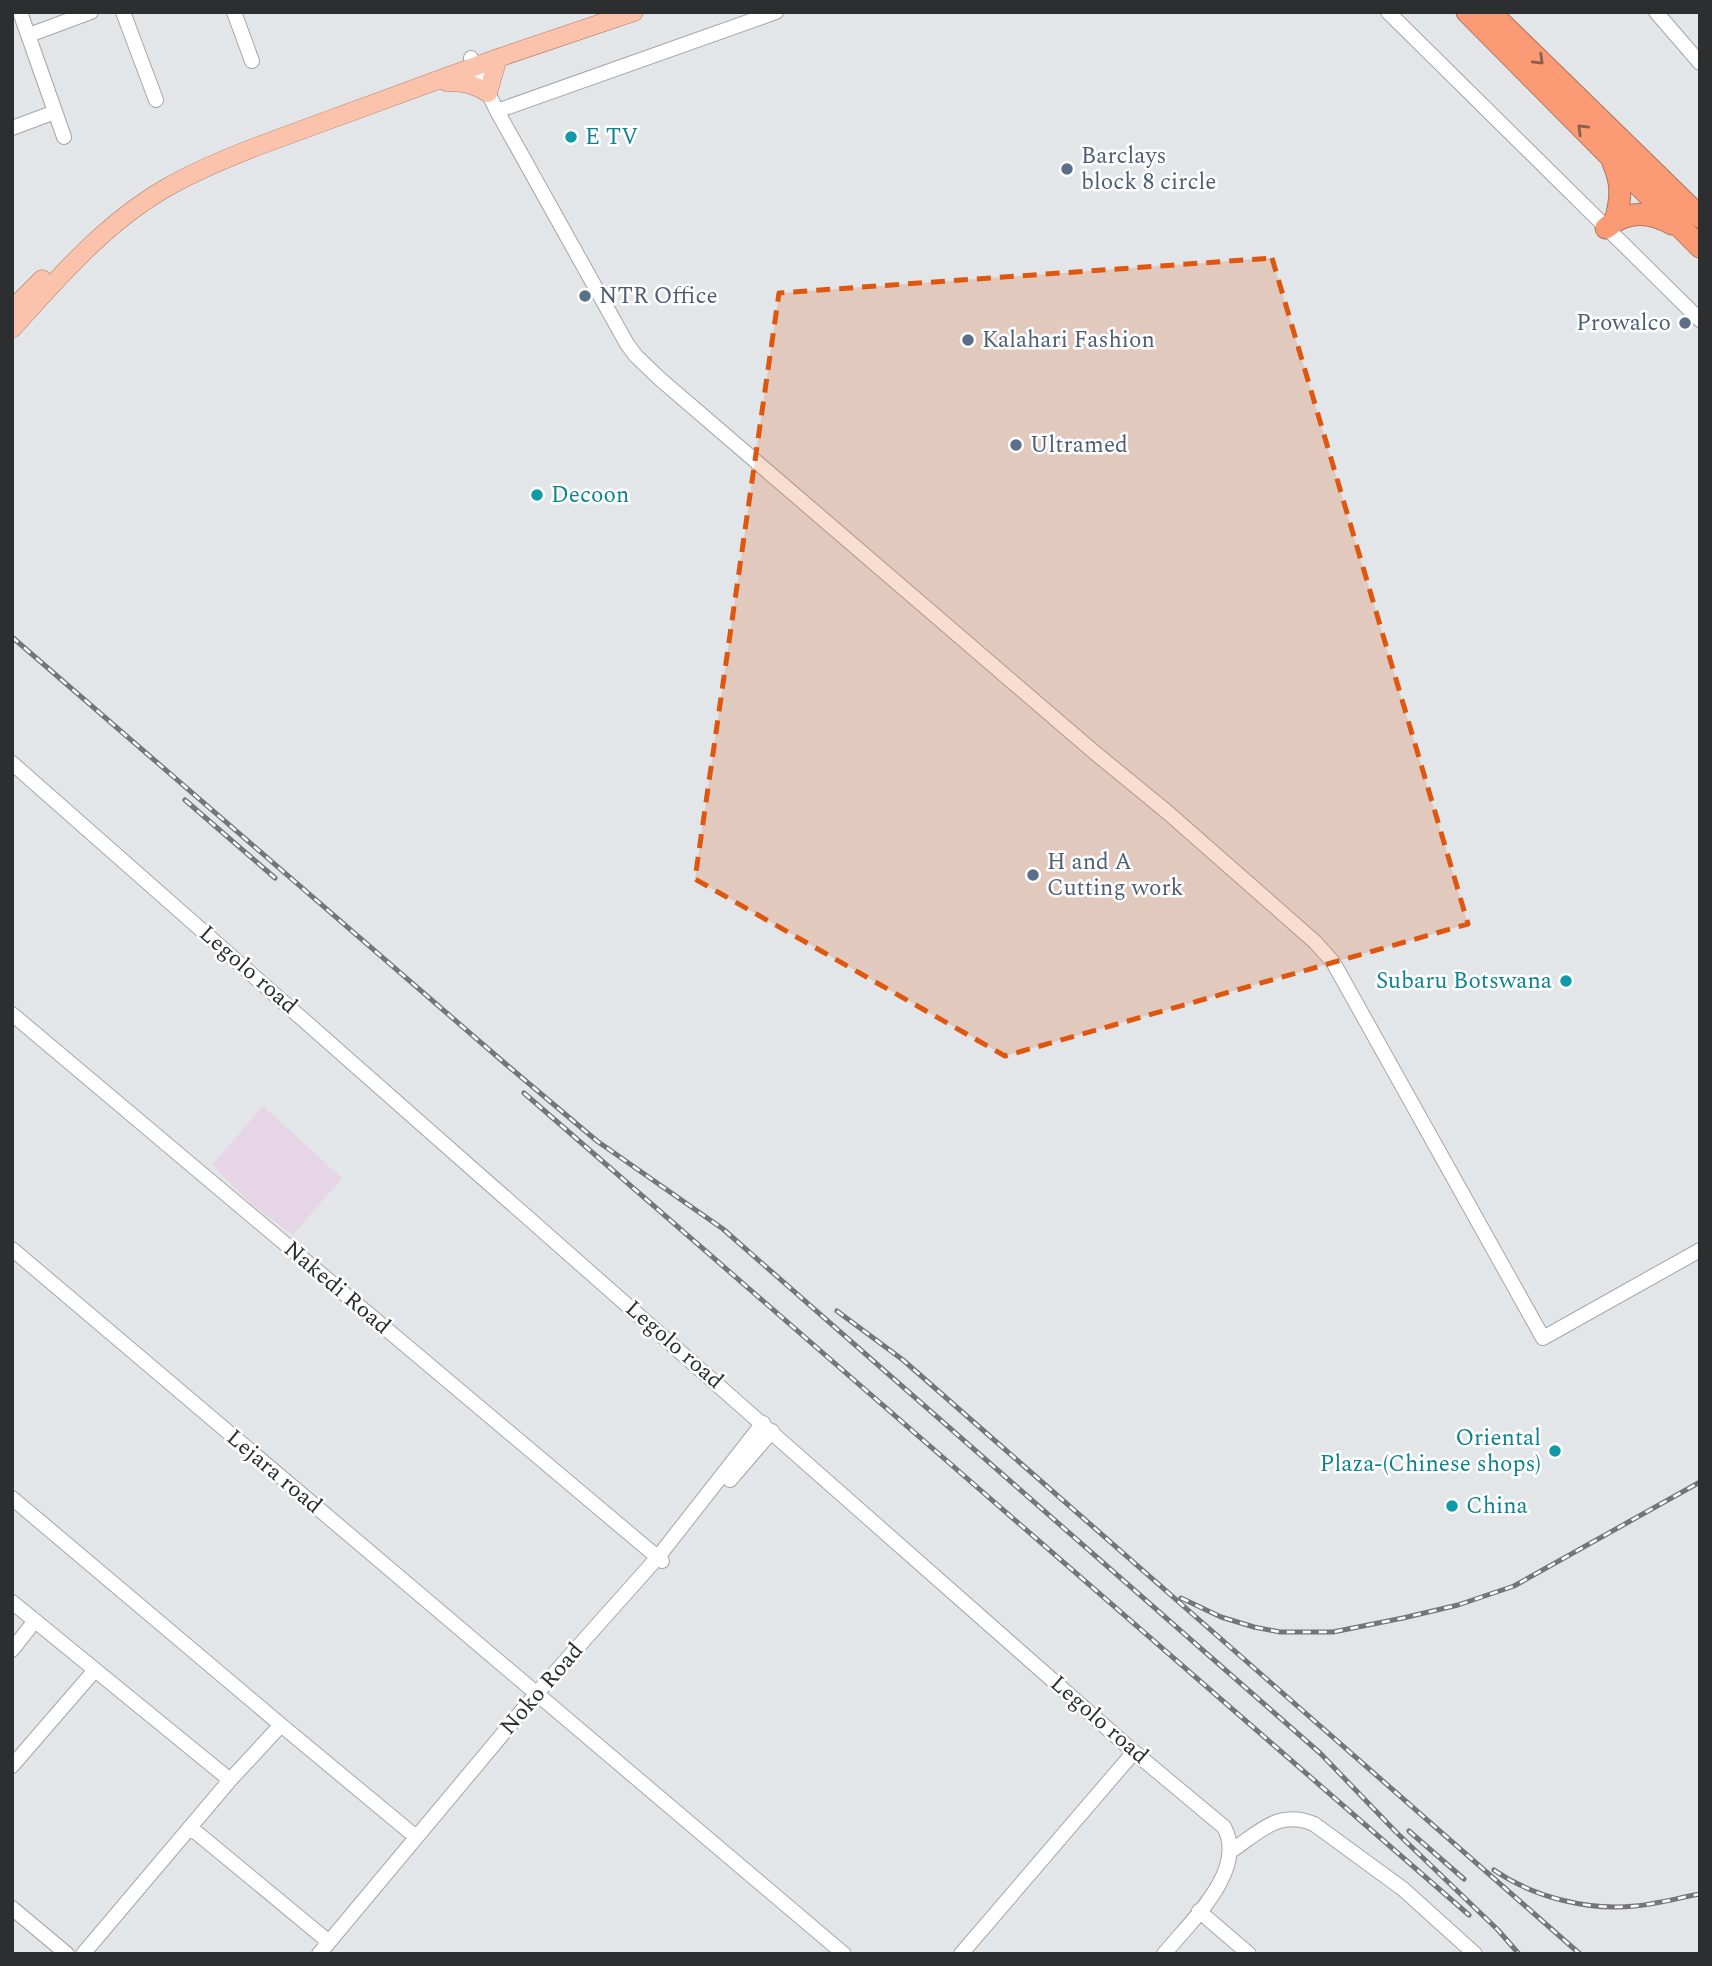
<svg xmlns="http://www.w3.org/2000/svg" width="1712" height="1966" viewBox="0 0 1712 1966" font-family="Spectral,serif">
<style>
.commercial{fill:#e6d5e7}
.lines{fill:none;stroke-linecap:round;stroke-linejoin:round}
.minor-casing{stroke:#a4a6a9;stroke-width:16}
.major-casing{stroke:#b2755c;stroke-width:19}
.highway-casing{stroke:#b2755c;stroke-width:23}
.minor{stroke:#fff;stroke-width:14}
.major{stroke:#fcc3ac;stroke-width:18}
.highway{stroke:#fa9b75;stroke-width:21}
.rail-casing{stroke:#737577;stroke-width:5}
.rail{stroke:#fff;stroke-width:2.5;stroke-dasharray:8;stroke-linecap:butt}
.oneway{stroke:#895f4e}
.marked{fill:#df570e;fill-opacity:0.2;stroke:#df570e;stroke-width:5;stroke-dasharray:14 9;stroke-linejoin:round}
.culture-dot{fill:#0f9aa8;stroke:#fff;stroke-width:2.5}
.service-dot{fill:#5c6f8a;stroke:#fff;stroke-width:2.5}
.labels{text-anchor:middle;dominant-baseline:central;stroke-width:5;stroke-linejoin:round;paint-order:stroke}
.culture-label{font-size:23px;fill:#0d838f;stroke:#fff;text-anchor:start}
.service-label{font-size:23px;fill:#4e5e75;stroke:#fff;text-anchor:start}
.street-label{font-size:23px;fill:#2d2e2f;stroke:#fff}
</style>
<rect width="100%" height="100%" fill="#e3e6e9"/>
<path class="commercial" d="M263 1106 342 1178 293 1235 250 1203 212 1165Z"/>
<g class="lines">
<defs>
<path id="minor" d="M20 12 64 137
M123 12 156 100
M234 12 252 61
M1388 12 1700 320
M1656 12 1700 63
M29 35 91 12
M471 58 497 111 627 344 636 356 660 379 1094 752 1166 811 1315 942 1333 962 1543 1338 1700 1250
M497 111 776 12
M12 128 55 112
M12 763 1134 1752 1224 1827C1248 1870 1190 1922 1164 1954
M12 1014 662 1561
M12 1249 844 1954
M730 1480 772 1431
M12 1498 281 1725 416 1837
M12 1602 230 1780
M12 1650 34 1622
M12 1766 95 1670
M191 1828 329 1942
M1231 1851C1260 1832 1278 1809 1314 1824L1403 1889 1475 1954
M12 1908 67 1954
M1199 1911 1249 1954
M83 1954 230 1780 281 1725
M319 1954 536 1694 658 1557 763 1423
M961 1954 1134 1752"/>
<path id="major" d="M446 82C463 82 473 84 488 93L498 58
M12 309 42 279
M12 329C58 278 105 223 166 188 195 171 227 158 258 146L498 58 634 12"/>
<path id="highway" d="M1467 12 1700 247
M1490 12 1700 217
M1613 163C1622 182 1621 198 1616 218
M1606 228C1626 210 1649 211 1672 224"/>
</defs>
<use href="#minor" class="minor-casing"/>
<use href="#major" class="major-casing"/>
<use href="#highway" class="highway-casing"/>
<use href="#minor" class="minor"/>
<use href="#major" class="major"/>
<use href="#highway" class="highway"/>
<defs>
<path id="rail" d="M12 637 508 1066 597 1141 723 1229 1320 1753 1396 1832 1498 1930 1519 1954
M185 800 275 878
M524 1093 1469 1915
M837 1311 903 1360 1580 1954
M1181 1598 1221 1617 1254 1627 1280 1632H1333L1403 1618 1458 1605 1514 1586 1700 1482
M1409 1831 1464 1879
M1494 1870C1533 1897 1588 1911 1635 1906 1657 1904 1678 1898 1700 1894"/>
</defs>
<use href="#rail" class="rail-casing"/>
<use href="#rail" class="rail"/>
</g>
<defs><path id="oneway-chevron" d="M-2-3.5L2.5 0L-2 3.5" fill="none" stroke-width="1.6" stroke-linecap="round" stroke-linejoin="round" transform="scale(1.75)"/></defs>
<g class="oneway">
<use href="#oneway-chevron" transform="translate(1539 60) rotate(44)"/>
<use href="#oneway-chevron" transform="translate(1582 129) rotate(-135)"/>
</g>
<path class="marked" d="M1272 258 1468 924 1005 1056 695 879 779 293Z"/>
<g class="culture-dot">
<circle cx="571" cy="137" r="7"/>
<circle cx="537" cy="495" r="7"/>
<circle cx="1566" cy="981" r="7"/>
<circle cx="1555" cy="1451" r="7"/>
<circle cx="1452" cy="1506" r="7"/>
</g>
<g class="service-dot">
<circle cx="1067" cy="169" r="7"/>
<circle cx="585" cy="296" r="7"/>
<circle cx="1685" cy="323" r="7"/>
<circle cx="968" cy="340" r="7"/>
<circle cx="1016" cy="445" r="7"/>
<circle cx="1033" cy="875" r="7"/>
</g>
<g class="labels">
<g class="culture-label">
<text x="585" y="137">E TV</text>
<text x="551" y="495">Decoon</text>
<text x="1552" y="981" text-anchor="end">Subaru Botswana</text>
<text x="1541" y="1438" text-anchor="end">Oriental<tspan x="1541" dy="26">Plaza-(Chinese shops)</tspan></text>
<text x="1466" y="1506">China</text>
</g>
<g class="service-label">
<text x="1081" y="156">Barclays<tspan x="1081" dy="26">block 8 circle</tspan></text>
<text x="599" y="296">NTR Office</text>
<text x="1671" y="323" text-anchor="end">Prowalco</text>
<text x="982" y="340">Kalahari Fashion</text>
<text x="1030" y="445">Ultramed</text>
<text x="1047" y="862">H and A<tspan x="1047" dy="26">Cutting work</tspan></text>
</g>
<g class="street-label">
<text transform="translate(248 970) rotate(41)">Legolo road</text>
<text transform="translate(337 1288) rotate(40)">Nakedi Road</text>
<text transform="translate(674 1345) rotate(41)">Legolo road</text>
<text transform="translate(274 1472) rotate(40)">Lejara road</text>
<text transform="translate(542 1689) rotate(-49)">Noko Road</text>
<text transform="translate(1099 1720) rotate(41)">Legolo road</text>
</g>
</g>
<rect width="1712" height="1966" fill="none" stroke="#2d2e2f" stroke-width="28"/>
</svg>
